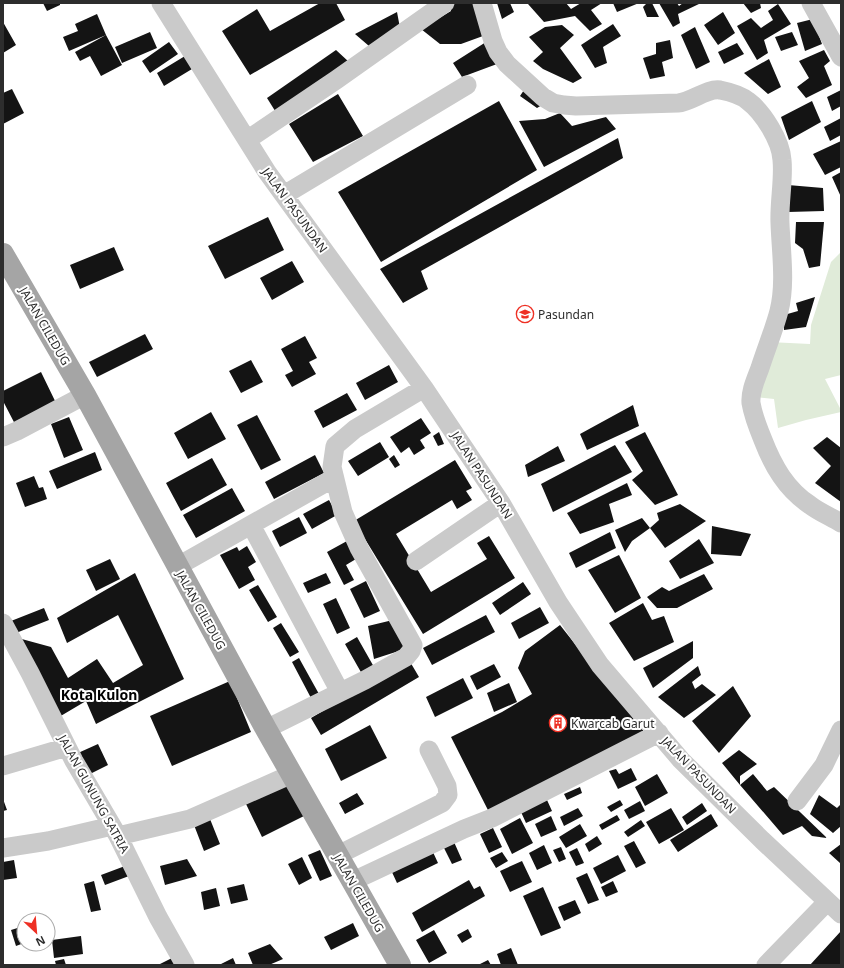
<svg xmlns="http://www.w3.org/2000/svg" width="844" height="968" viewBox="0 0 844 968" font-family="'Noto Sans',sans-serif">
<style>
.green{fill:#e0ebd9}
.building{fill:#141414}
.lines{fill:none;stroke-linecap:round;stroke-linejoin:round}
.minor{stroke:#cacaca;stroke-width:19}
.major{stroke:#a5a5a5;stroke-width:22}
.labels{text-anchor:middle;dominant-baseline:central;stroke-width:4;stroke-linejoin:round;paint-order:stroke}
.street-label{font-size:12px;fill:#2d2d2d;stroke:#fff}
.poi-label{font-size:12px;fill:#2d2d2d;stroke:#fff;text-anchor:start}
.quarter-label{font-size:14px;font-weight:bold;fill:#000;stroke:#fff}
</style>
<rect width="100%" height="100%" fill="#fff"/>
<path class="green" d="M841 252V375L825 379 841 410V412L806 420 778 428 774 399 755 397 769 342 810 344 811 325 831 262Z"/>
<path class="building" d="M43 3H60V5L47 11Z
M320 3H336L345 20 250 75 222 31 257 9 270 31Z
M450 3H478L483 36 461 44H440L421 29 451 11Z
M497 3H510L514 12 502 19Z
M530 3H566L571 9 581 3H602L591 10 602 24 590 31 575 16 544 22 528 4Z
M613 3H639L617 12Z
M647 3H652L659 17H647L643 7Z
M659 3H677L679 6 683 3H701L678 14 680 23 673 27Z
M743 3H760L761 8 751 13Z
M778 4 791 24 764 40 768 53 757 60 737 26 751 18 761 28 773 20 768 11Z
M397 12 400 28 369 46 355 34Z
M723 12 735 33 718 45 704 25Z
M97 14 106 35 69 51 63 37 78 31 75 24Z
M813 19 822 44 805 51 797 23Z
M3 22 16 45 3 53Z
M613 24 621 36 603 47 607 63 595 68 581 45Z
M562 25 574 35 560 48 582 78 573 83 543 69 533 61 543 52 529 37 545 27Z
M695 27 710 62 696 69 681 35Z
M150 32 157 48 122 63 115 47Z
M792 32 798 45 781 51 775 37Z
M106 35 122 65 101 76 90 56 80 61 75 52Z
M670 40 673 58 662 62 665 76 650 79 643 58 656 54V43Z
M169 42 178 54 150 73 142 61Z
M486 42 497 64 462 77 453 63Z
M737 43 744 54 724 64 718 52Z
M336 50 349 62 277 114 267 98Z
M824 50 830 61 824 66 832 85 806 98 797 87 809 78 799 61Z
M185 56 192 69 164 86 157 73Z
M769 59 781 87 768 94 744 73Z
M12 89 24 113 3 124V93Z
M524 90 542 105 537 108 520 96Z
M841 90V106L832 111 827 97Z
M338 94 363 136 313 162 289 124Z
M499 101 537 170 381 262 338 192Z
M812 101 821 122 789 140 781 117Z
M560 113 572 126 606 117 616 129 544 167 519 121 545 119Z
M841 118V135L830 141 824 127Z
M618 138 623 158 421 271 428 289 403 303 380 269Z
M841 141V167L825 175 813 154Z
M841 172V197L832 177Z
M788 185 823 188 824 211 788 212Z
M268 217 284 250 225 279 208 246Z
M796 222H824L820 266 809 268 803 249 795 243Z
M114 247 124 270 80 289 70 265Z
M292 261 304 282 272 300 260 278Z
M815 297 806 327 784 330V315L798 311 796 303Z
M145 334 153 349 97 377 89 362Z
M305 336 317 358 309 362 316 374 292 387 285 375 293 371 281 349Z
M251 360 263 382 241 393 229 371Z
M389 365 398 382 365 400 356 383Z
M41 372 57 405 16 426 3 401V391Z
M347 393 357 410 323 428 314 411Z
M633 405 639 426 587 450 580 434Z
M211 412 226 439 188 459 174 433Z
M257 415 281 460 261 470 237 425Z
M69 417 83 450 64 458 51 424Z
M421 418 431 433 420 440 425 448 414 455 409 447 401 453 390 437Z
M439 432 444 444 438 446 433 436Z
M645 432 678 495 655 505 632 480 643 471 625 442Z
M827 437 841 448V502L815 483 831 466 813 448Z
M380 442 389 457 358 476 348 461Z
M615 445 632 472 553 512 541 484Z
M558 446 565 461 528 477 525 465Z
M95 452 102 470 57 489 49 471Z
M315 455 324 473 274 499 265 482Z
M394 455 400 465 395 468 389 459Z
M212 458 227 485 181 511 166 483Z
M455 460 472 488 466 491 472 500 457 509 452 500 396 534 431 592 487 559 477 543 489 536 515 578 423 634 354 521Z
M34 476 39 488 43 487 47 499 25 507 16 483Z
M627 483 632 495 609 504 614 522 580 534 567 513Z
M232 488 245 511 196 538 183 515Z
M329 500 337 515 312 529 303 514Z
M680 504 706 521 665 548 650 528 659 520 657 513Z
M299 517 307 533 280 547 272 531Z
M642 518 650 528 632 541 625 552 615 530Z
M712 526 751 534 741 556 711 554Z
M610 532 616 548 576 568 569 553Z
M699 539 714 563 680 579 669 561Z
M347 541 356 559 346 565 354 580 344 585 327 552Z
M247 546 256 562 248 567 255 580 239 589 220 555 237 547 239 551Z
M619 555 641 598 615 613 588 570Z
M110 559 120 579 96 591 86 570Z
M135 573 184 679 96 724 86 701 59 717 18 638 51 647 68 678 97 659 113 683 143 665 118 615 67 643 57 618Z
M326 573 331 583 308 593 303 583Z
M704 574 713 589 677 608H657L647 597 662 587 669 591Z
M366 581 380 611 364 618 350 589Z
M523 582 531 594 500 615 492 603Z
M258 585 277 617 268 622 249 590Z
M336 598 350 628 337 634 323 604Z
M643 603 652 620 664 616 674 642 634 661 609 623Z
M540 607 549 623 519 639 511 623Z
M44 608 49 620 16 633 11 621Z
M486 615 495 632 432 665 423 648Z
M397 619 405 649 374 659 368 626Z
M281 623 299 652 290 657 273 628Z
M560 625 645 733 492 818 451 737 502 712 532 694 518 668 525 651Z
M357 637 374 667 362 674 345 644Z
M693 641V658L653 688 643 668Z
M299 658 319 694 311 698 292 662Z
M409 660 419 677 321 735 311 718Z
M494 664 501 677 477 690 470 676Z
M698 666 701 675 692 682 695 689 702 684 716 695 684 718 658 697Z
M463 678 473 698 435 717 426 697Z
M230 681 251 732 172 766 150 716Z
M509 683 517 702 494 712 487 693Z
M733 686 751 716 719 753 692 721Z
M370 725 387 758 341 781 325 749Z
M98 744 108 765 88 775 78 753Z
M739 750 757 764 740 776V785L722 763Z
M631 768 637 780 618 789 609 771 616 769 619 774Z
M657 774 668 793 645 806 635 787Z
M753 774 767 791 774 787 827 838 812 836 802 826 783 835 740 785Z
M289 784 304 816 262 837 246 804Z
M580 787 582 793 567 800 564 794Z
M357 793 364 804 345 814 339 803Z
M819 795 837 808 841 804V826L833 833 810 814Z
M3 799 7 810 3 811Z
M547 800 552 811 526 823 521 812Z
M620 800 623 805 611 812 607 807Z
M640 801 645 811 629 819 624 810Z
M702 803 707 811 687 825 682 817Z
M578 808 583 816 564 826 560 817Z
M671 808 684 830 659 844 646 822Z
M711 814 718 826 678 852 670 840Z
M617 815 620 820 602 830 599 825Z
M551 816 557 830 541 837 535 824Z
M520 818 533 843 512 854 500 829Z
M210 819 220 844 204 851 194 825Z
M641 820 645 826 628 837 624 832Z
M580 824 587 836 566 848 559 837Z
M493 828 502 847 489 853 480 834Z
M597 836 602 844 589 852 585 844Z
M634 841 646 863 636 868 624 846Z
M454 842 462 860 452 864 443 846Z
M841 844V862L840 863 829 853Z
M544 845 552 863 537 870 529 853Z
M561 847 566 859 559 862 553 850Z
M577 848 584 863 576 866 569 852Z
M320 850 332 876 320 881 308 855Z
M432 850 438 863 397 883 391 870Z
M502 852 508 861 496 868 490 858Z
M618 855 626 871 601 884 593 868Z
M302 857 312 878 299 885 288 864Z
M187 859 197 876 165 885 160 866Z
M14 860 17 878 3 880V862Z
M522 861 532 882 510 892 500 871Z
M125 866 129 876 105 885 101 875Z
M587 873 599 900 588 904 576 878Z
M469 880 474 889 480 886 485 896 422 932 412 913Z
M94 881 101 910 91 912 84 884Z
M613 881 618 892 606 897 601 887Z
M244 884 248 900 231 904 227 888Z
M543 887 561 928 541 936 523 896Z
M216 888 220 906 204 910 201 892Z
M575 900 581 913 564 921 558 907Z
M353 923 359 936 331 950 324 937Z
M24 926V943L16 946 11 930Z
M468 929 472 937 462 943 457 935Z
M434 930 447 953 429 963 416 940Z
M841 931V965H810Z
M81 936 83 954 54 958 52 940Z
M270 944 283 959 269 965H253L248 953Z
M511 948 518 965H501L497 954Z
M176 956 180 965H158Z
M233 958 236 965H219Z
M64 959 66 965H56L55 961Z
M488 960 491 965H478Z"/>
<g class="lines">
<path class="minor" d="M161 3 267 172 424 388 501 503 558 602 600 665 681 760 762 840 841 914
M482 3 493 41 498 52 507 64 543 97 553 103 564 105 576 106 678 103C691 102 707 88 720 90 730 92 741 95 748 101 763 112 781 141 782 160 784 179 779 203 780 223 781 252 786 283 779 311 774 330 766 349 760 368 756 379 750 391 751 403 753 415 758 428 763 440 773 466 786 489 810 505 819 512 831 517 841 523
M811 3 841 57
M247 140 336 80 445 3
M284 195 467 85
M3 437 17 431 85 395
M251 525 340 692
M416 561 501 503
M178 566 334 478
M3 623 30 673 74 761 118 836 158 917 185 965
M266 729 365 680 406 657 411 651 413 645 359 548 343 512 332 467 335 446 355 429 424 388
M3 766 67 747
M797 801 824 765 841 730
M118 836 190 819 292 774
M3 848 48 841 112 826
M338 855 442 803 448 795 447 786 429 750
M353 881 464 829 492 818 659 733
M766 965 827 902"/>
<path class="major" d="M3 254 85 395 266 729 400 965"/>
</g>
<defs>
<symbol id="school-ring" viewBox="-11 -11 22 22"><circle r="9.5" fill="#fff" stroke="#ee3024" stroke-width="1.5"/><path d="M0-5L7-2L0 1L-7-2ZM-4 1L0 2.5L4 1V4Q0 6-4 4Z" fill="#ee3024"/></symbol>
<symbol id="building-ring" viewBox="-11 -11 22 22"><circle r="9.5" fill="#fff" stroke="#ee3024" stroke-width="1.5"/><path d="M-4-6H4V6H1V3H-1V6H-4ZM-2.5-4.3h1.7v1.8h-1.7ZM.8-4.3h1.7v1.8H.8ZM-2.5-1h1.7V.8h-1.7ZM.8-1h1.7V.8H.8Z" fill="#ee3024"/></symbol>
</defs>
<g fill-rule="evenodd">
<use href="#school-ring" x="515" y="304" width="20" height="20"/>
<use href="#building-ring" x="548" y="713" width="20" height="20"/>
</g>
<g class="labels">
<g class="street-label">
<text transform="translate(295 210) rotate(54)">JALAN PASUNDAN</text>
<text transform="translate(45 326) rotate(60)">JALAN CILEDUG</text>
<text transform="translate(482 475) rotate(57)">JALAN PASUNDAN</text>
<text transform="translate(201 610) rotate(61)">JALAN CILEDUG</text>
<text transform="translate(699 775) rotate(46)">JALAN PASUNDAN</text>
<text transform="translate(94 794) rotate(61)">JALAN GUNUNG SATRIA</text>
<text transform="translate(359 893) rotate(60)">JALAN CILEDUG</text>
</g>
<g class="poi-label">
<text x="538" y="314">Pasundan</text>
<text x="571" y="723">Kwarcab Garut</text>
</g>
<g class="quarter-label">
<text x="99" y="694">Kota Kulon</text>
</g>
</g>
<rect width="844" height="968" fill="none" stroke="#2d2d2d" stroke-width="8"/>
<g transform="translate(36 932) rotate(154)"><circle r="19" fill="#ffffff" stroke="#ababab"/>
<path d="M0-3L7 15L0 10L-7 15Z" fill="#ee3024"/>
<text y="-6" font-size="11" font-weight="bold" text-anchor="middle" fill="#2d2d2d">N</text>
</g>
</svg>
